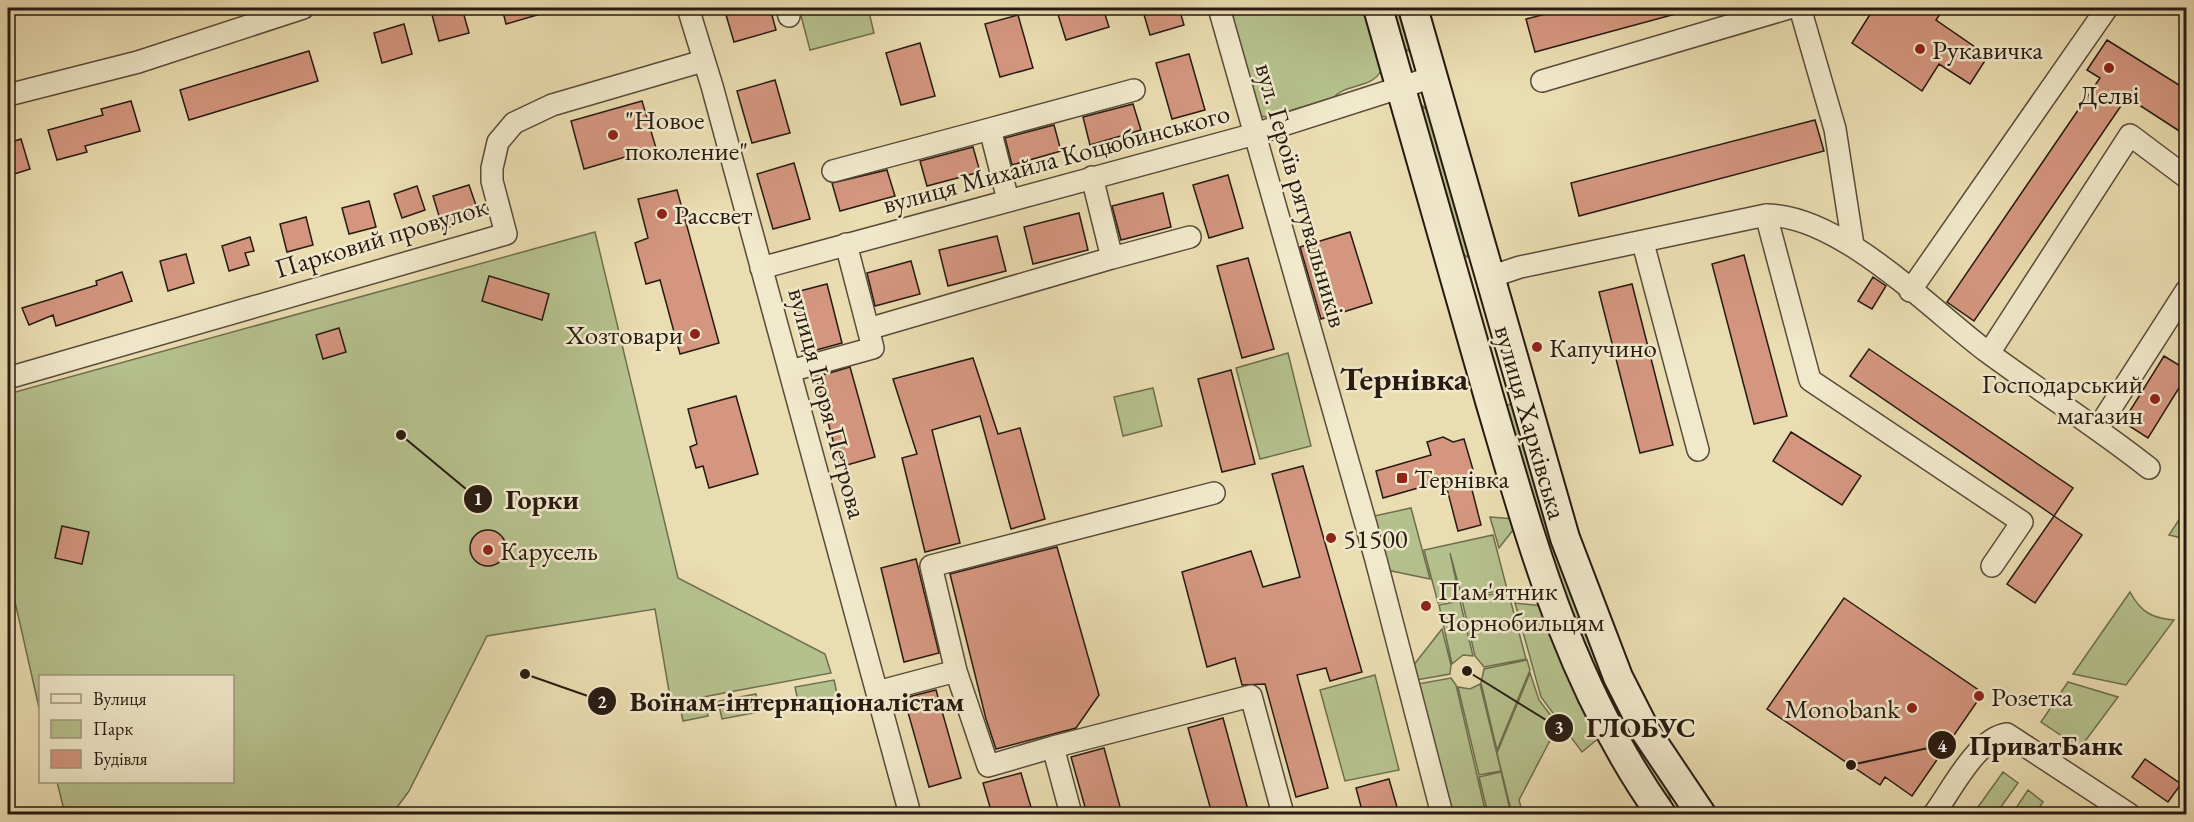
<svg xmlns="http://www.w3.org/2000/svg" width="2194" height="822" viewBox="0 0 2194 822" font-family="'EB Garamond',serif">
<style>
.green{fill:#b5c18d;stroke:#6e6e4f;stroke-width:1.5}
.building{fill:#d4967f;stroke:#271a11;stroke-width:1.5}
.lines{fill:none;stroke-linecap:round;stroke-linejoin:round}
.street-casing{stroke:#584b39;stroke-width:24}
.secondary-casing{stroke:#271a11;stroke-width:32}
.street{stroke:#f1e9cc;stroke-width:21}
.secondary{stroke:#f1e9cc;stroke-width:28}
.poi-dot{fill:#8f2418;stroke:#f1e9cc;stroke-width:2}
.labels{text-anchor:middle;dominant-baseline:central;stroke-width:5;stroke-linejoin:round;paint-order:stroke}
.poi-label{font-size:27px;fill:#271a11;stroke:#f1e9cc;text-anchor:start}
.street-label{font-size:27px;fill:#271a11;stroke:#f1e9cc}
.district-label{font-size:33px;font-weight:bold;fill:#271a11;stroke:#f1e9cc}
.leader{fill:none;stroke:#271a11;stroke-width:2}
.callout-dot{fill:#271a11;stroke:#f1e9cc;stroke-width:2}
.mark-label{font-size:18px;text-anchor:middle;font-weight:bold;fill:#fff}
.callout-label{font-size:28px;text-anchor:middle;font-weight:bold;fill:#271a11;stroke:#f1e9cc;stroke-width:5;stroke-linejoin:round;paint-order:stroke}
</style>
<rect width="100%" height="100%" fill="#eaddb1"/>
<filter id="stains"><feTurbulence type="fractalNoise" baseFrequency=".00333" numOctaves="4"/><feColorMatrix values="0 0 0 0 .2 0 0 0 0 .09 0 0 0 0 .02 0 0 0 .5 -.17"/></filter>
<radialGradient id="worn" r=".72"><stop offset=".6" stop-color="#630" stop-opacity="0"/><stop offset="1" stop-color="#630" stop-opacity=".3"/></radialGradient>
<path class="green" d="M799 8H868L874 33 810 50Z
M1227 8H1367L1381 71C1371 89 1346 83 1333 98L1269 117 1258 116Z
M1391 8H1402L1411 42 1408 51 1401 45Z
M1423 106 1432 115 1470 248 1467 257 1459 251 1422 117Z
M595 232 678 578 825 654 831 673 671 703 655 609 487 636 409 791 392 814H65L57 782H232V676H40V712L8 571V394Z
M1288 353 1311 446 1260 459 1236 368Z
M1153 388 1162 426 1123 436 1114 397Z
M1511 404 1516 411 1581 617 1572 620 1545 543 1505 406Z
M1411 508 1430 579 1387 570 1374 516Z
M2186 509V539L2169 535Z
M1490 517 1515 519 1517 525 1499 548Z
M1493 535 1507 589 1462 598 1450 553 1460 599 1438 603 1424 550Z
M1508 591 1526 659 1484 667 1475 656 1462 600Z
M2130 592C2141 612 2151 618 2174 620L2126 685 2073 674Z
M1460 601 1473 656 1463 655 1452 664 1439 605Z
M1515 603 1543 606 1600 737 1582 752 1541 697Z
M1582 619 1667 787 1671 802C1630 763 1598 675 1573 622Z
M1442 629 1451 665 1450 674 1411 681 1409 671Z
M1527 660 1530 670 1497 750 1481 683 1484 669Z
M1530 673 1539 700 1558 725 1519 800 1523 814H1512L1497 753Z
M1375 675 1399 770 1345 781 1320 690Z
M1451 678 1456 685 1486 814H1445L1412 685Z
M834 680 838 698 799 706 795 687Z
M2068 682 2118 697 2080 748 2041 722Z
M1480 684 1501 771 1479 775 1458 687 1470 689Z
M756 694 759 712 722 719 718 701Z
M706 706 708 716 683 721 681 711Z
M1501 772 1511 814H1488L1479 777Z
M2003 772 2018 783 1996 814H1973Z
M2028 790 2043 802 2035 814H2012Z"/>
<path class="building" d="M444 8H462L469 33 439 41 431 11Z
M502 8H550L551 11 506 24Z
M724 8H770L776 30 734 42Z
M1056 8H1103L1109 27 1066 40Z
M1142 8H1179L1184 25 1150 35Z
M1569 8H1682L1683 12 1535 52 1526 19Z
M1874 8H1944L1936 20 1988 56 1970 84 1939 64 1922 91 1852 43Z
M1018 15 1033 68 1000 77 985 24Z
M404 24 412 54 382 63 374 33Z
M2107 40 2187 90V136L2127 97 1974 321 1947 302 2100 78 2087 70Z
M920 43 935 96 901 105 886 53Z
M309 51 318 81 189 120 180 90Z
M1189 54 1205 110 1172 119 1156 63Z
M775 80 790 133 752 143 737 91Z
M131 101 140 131 85 146 87 152 57 160 48 130 103 115 101 109Z
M642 101 656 148 584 169 571 121Z
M1133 104 1141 130 1090 145 1083 117Z
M1815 120 1824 151 1579 216 1571 183Z
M1054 125 1061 151 1012 165 1005 138Z
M21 139 30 169 8 176V143Z
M973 147 980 172 927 186 920 161Z
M794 163 810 219 773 229 757 174Z
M887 170 895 196 840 211 832 183Z
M1228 175 1243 228 1209 238 1193 185Z
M469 185 480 217 443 229 433 196Z
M417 186 425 210 402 218 394 194Z
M677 190 719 343 680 354 660 280 646 284 635 243 648 238 638 199Z
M1163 193 1171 227 1121 240 1112 206Z
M369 201 376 227 349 234 342 208Z
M1079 213 1088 250 1033 264 1024 227Z
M306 217 313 245 287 252 280 224Z
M1350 232 1372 303 1321 319 1300 247Z
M997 236 1006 271 948 286 939 250Z
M250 237 254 251 245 253 249 265 229 271 222 246Z
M186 254 194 283 168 291 160 261Z
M1744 255 1787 416 1754 424 1712 264Z
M1248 258 1274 349 1242 358 1217 266Z
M911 261 920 294 875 306 867 273Z
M122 272 132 301 56 326 53 315 29 325 22 308 97 285 96 281Z
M489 276 549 294 542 320 482 301Z
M1873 277 1886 286 1872 309 1858 301Z
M827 284 842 343 809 352 792 293Z
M1632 284 1673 445 1640 453 1599 292Z
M339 328 346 352 323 359 316 335Z
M1869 349 2073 488 2054 516 1850 376Z
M2164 356 2187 370V375L2148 438 2123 422Z
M973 358 998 434 1020 428 1045 519 1011 529 980 416 932 430 960 543 925 552 902 458 917 454 893 379Z
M850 367 875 457 840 467 816 377Z
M1231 370 1255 464 1222 472 1198 379Z
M736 396 758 474 709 488 703 466 696 468 690 447 697 444 688 409Z
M1791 432 1861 476 1842 505 1773 461Z
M1443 437 1453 442 1464 439 1476 480 1470 482 1481 525 1458 531 1447 489 1442 491 1439 482 1383 498 1376 471 1431 455 1427 442Z
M1303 466 1362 672 1330 681 1326 668 1297 675 1328 788 1296 797 1265 684 1242 685 1235 658 1207 667 1182 572 1251 551 1263 587 1300 577 1272 474Z
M2054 516 2082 535 2035 603 2007 584Z
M62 526 89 532 82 564 55 558Z
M470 548a18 18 0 1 1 36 0a18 18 0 1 1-36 0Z
M1057 547 1099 695 1076 728 996 749 986 719 950 574Z
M916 559 939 653 904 662 881 568Z
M1844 598 1983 693 1912 796 1885 777 1880 785 1767 709Z
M936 690 961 778 929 787 904 698Z
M1223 718 1248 810 1233 814H1212L1188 728Z
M1104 748 1122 814H1087L1071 757Z
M2145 759 2181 784 2168 802 2132 777Z
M1021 773 1033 814H992L983 783Z
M1389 779 1399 814H1363L1356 788Z"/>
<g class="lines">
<defs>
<path id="street" d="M688 8 712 86 910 814
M787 8 789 16
M1219 8 1376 560 1442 814
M1800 8 1835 129 1853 245
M1542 81 1789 8
M8 95 138 62 303 8
M833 171 990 129
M1008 200 990 129 1134 90
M1766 215 1810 380 2022 522 1992 566
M1643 243 1698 450
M1112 258 1190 237
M761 268 1255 134 1433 77
M1490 277 1520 267 1766 215C1840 215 1928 307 1986 351 2040 391 2096 426 2149 468
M1910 291 2107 8
M868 329 1112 258 1092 177
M1989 353 2130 135 2186 177
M790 371 873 348 846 244
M8 378 506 234 492 181V168L498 142 514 123 552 105 703 61
M2098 428 2186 291
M956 671 988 766 1053 747
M877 692 956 671 931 566 1214 493
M1071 814 1053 747 1251 696 1283 814
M1934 814C1951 791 1977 738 2007 734L2129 814"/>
<path id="secondary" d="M1378 8C1415 139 1452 270 1490 401 1534 550 1570 685 1661 814
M1413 8 1565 538 1618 677 1646 732 1701 814"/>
</defs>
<use href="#street" class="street-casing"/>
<use href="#secondary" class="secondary-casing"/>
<use href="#street" class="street"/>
<use href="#secondary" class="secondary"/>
</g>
<g class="poi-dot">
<circle cx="1920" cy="49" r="6"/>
<circle cx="2109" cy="68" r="6"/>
<circle cx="613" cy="135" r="6"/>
<circle cx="662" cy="214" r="6"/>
<circle cx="695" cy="334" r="6"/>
<circle cx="1537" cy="347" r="6"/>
<circle cx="2155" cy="399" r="6"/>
<rect x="1396" y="472" width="12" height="12" rx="3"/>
<circle cx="1331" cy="538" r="6"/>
<circle cx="488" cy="550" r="6"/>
<circle cx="1426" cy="606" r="6"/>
<circle cx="1979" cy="696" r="6"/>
<circle cx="1912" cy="708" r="6"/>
</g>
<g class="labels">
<g class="poi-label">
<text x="1932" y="49">Рукавичка</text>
<text x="2109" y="94" text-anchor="middle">Делві</text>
<text x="625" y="119">"Новое<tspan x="625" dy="31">поколение"</tspan></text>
<text x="674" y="214">Рассвет</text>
<text x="683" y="334" text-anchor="end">Хозтовари</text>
<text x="1549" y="347">Капучино</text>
<text x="2143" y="383" text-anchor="end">Господарський<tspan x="2143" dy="31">магазин</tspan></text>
<text x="1414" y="478">Тернівка</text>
<text x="1343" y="538">51500</text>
<text x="500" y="550">Карусель</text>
<text x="1438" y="590">Пам'ятник<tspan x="1438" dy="31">Чорнобильцям</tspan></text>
<text x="1991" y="696">Розетка</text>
<text x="1900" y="708" text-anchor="end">Monobank</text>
</g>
<g class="street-label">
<text transform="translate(1056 158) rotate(-15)">вулиця Михайла Коцюбинського</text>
<text transform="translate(1302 195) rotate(74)">вул. Героїв рятувальників</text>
<text transform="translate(381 237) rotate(-17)">Парковий провулок</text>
<text transform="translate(828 403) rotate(75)">вулиця Ігоря Петрова</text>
<text transform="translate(1531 422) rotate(74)">вулиця Харківська</text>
</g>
<g class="district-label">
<text x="1404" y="378">Тернівка</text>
</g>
</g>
<path class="leader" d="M401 435L478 499M525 674L602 701M1467 671L1559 728M1851 765L1942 745"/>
<g class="callout-dot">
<circle cx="401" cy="435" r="6"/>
<circle cx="525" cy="674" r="6"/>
<circle cx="1467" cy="671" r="6"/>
<circle cx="1851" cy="765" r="6"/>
<circle cx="478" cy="499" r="15"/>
<circle cx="602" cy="701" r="15"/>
<circle cx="1559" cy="728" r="15"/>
<circle cx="1942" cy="745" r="15"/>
</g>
<g class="mark-label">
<text x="478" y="505">1</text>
<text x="602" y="708">2</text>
<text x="1559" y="734">3</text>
<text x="1942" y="752">4</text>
</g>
<g class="callout-label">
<text x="542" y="509">Горки</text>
<text x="797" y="711">Воїнам-інтернаціоналістам</text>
<text x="1641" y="737">ГЛОБУС</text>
<text x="2046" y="755">ПриватБанк</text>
</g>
<rect width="2194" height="822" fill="none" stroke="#eaddb1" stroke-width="30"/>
<rect x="9" y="9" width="2176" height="804" fill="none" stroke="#271a11" stroke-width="3"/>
<rect x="15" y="15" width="2164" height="792" fill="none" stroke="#271a11" stroke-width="1.5"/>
<rect x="39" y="675" width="195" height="108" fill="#f1e9cc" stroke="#a09681" stroke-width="1.5"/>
<rect x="51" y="694" width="30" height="9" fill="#f1e9cc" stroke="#a09681" stroke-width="1.5"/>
<text x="93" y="705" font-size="18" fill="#271a11">Вулиця</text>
<rect x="51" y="720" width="30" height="18" fill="#b5c18d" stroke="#a09681" stroke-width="1.5"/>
<text x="93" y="735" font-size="18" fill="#271a11">Парк</text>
<rect x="51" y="750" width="30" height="18" fill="#d4967f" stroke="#a09681" stroke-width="1.5"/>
<text x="93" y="765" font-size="18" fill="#271a11">Будівля</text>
<rect width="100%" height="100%" filter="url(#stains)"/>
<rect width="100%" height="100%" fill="url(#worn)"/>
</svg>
